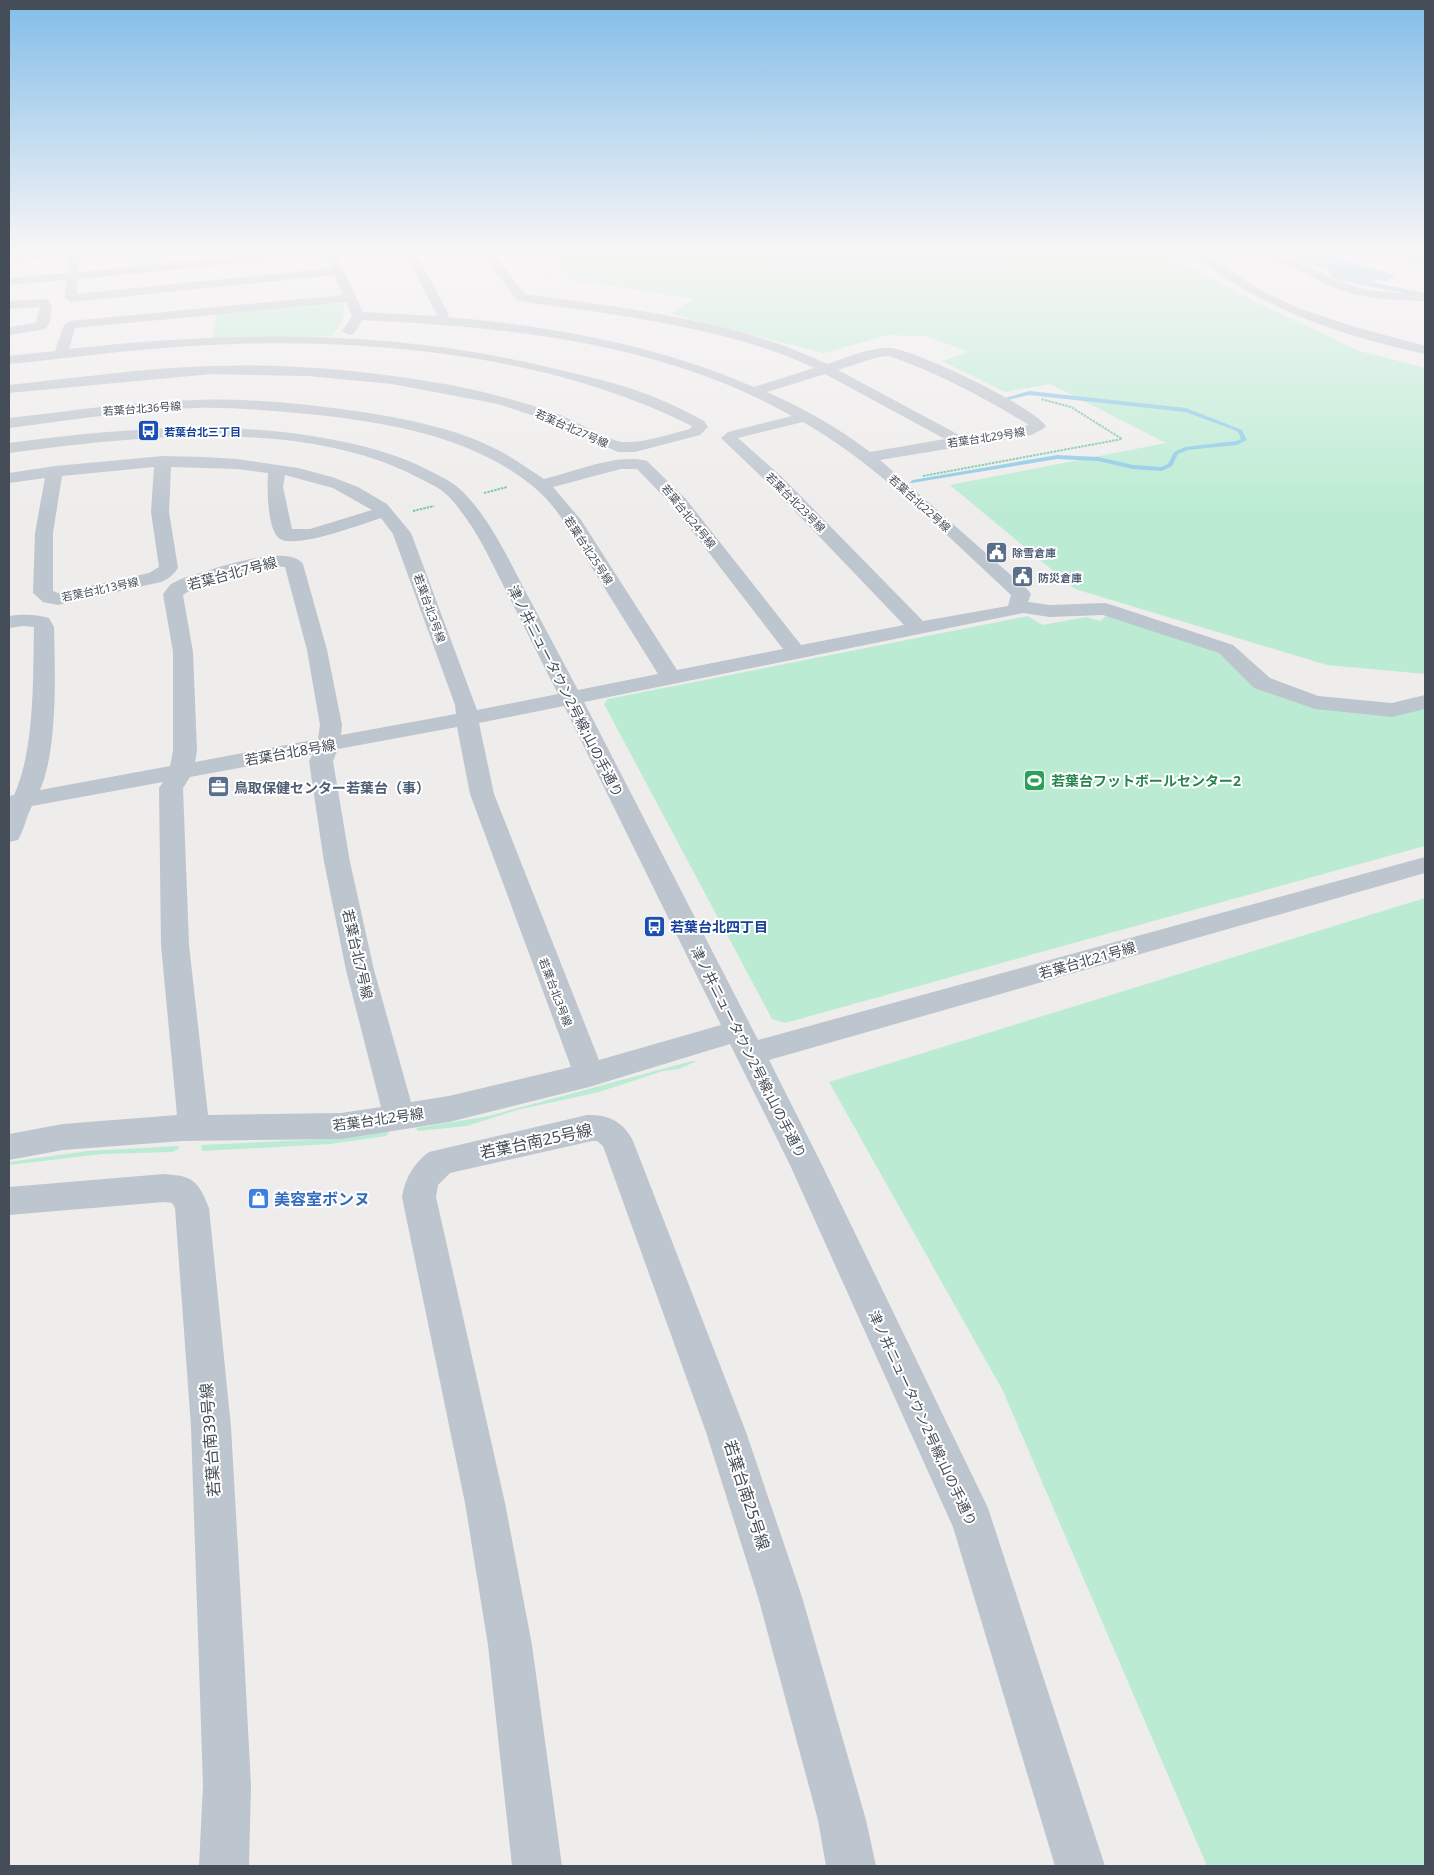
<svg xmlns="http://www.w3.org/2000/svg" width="1434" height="1875" viewBox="0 0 1434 1875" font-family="'Noto Sans','Noto Sans JP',sans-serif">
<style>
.green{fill:#bbecd3}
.water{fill:#8acae7}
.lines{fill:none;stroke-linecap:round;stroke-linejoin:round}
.stream{fill:#8acae7;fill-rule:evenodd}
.path-far1{stroke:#75c8a7;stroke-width:1;stroke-dasharray:2 1;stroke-linecap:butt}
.path{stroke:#75c8a7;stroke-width:2;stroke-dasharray:2.5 1;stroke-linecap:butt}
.minor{fill:#bdc5ce;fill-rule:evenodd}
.labels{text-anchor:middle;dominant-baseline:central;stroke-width:4;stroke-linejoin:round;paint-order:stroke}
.far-street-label{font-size:11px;fill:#454d58;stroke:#fff}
.far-transit-label{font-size:11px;font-weight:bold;fill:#164399;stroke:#fff;text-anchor:start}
.far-service-label{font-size:11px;font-weight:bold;fill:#4e5e75;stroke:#fff;text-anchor:start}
.street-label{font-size:14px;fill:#454d58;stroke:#fff}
.leisure-label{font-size:14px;font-weight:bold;fill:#27864d;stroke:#fff;text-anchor:start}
.service-label{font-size:14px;font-weight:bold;fill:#4e5e75;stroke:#fff;text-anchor:start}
.transit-label{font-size:14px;font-weight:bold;fill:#164399;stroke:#fff;text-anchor:start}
.near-street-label{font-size:16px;fill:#454d58;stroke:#fff}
.near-shop-label{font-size:16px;font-weight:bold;fill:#366cbe;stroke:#fff;text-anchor:start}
</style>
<rect width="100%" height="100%" fill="#efecec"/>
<path class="green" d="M543 249H1155L1248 298 1359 351 1425 368V674L1327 665 1075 589 950 485 1166 443 1050 384 1005 392 942 361 970 352 925 336 888 335 824 353 671 314 695 299 572 280Z
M1359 249H1425V267Z
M343 302C346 317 341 324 332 336L212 339 217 311Z
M1110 613 1218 652 1259 685 1398 713 1425 706V846L785 1023 772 1019 604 704 608 699 1028 616 1042 625 1086 617 1100 621Z
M1425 898V1866H1207L1003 1391 829 1082Z
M692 1061H697L679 1069 663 1071 599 1092 517 1110 467 1126 418 1131 416 1128 489 1116Z
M390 1131 386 1136 330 1144 202 1151 201 1145 328 1139Z
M179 1146 178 1149 172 1152 102 1154 9 1165V1162L88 1151Z"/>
<path class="water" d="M1274 249H1314L1336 255 1346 262 1395 275 1387 281 1377 280 1369 282 1425 293V297L1338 280 1332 276 1330 271Z"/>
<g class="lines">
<path class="stream" d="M1029 391 1186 408 1242 430 1247 440 1237 445 1188 450 1178 454 1172 466 1162 471 1133 469 1098 461 1057 459 911 483 910 482 913 480 1057 455 1098 457 1133 465 1161 467 1168 464 1174 452 1185 447 1236 441 1241 439 1238 432 1232 429 1185 412 1029 395 1008 400 1005 398Z"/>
<path class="path-far1" d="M520 249 549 280"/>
<path class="path" d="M923 476 1122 439 1071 407 1041 399
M484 493 507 487
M413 511 434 506"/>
<path class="minor" d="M312 249H334L363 312 435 316 437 315 403 249H414L449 315 448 317C552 326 658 345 754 387L814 368C745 335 666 323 592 311 567 307 541 306 517 300L478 249H489L525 294C624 308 736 320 827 364 846 358 869 347 890 348 916 350 1031 405 1046 426L1043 429 1031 435 880 460 1028 590 1031 594 1028 602 1050 605 1105 603 1112 605 1233 645 1270 678 1318 696 1392 703 1425 695V709L1392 717 1315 709 1254 688 1219 653 1103 615 1050 617 1023 613 584 702 758 1040 1425 857V873L769 1060 822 1165 988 1508 1105 1866H1055L953 1527 790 1165 730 1044 589 1087 449 1122 399 1130 341 1139 182 1141 63 1150 9 1160V1134L63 1124 177 1115 161 945 159 788 163 782 32 806C26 817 24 830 18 840L9 842V796L14 795C35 750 33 676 34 627L23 626 9 628V616C23 614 35 614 49 618L54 627C55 672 58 749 40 790L170 766 173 751V652L163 594 171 584 181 579C206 572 287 541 303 564L327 650 342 725 341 735 456 714 455 705 393 534 381 518C362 524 297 549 280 539 267 531 267 487 268 473L237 469 171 467 169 512 178 568C173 575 169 579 161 582L58 605 43 602 33 593 35 533 45 478 9 483V473L55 466 163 456 204 457 237 459 298 468 332 477 358 487 387 504 411 533 477 710 558 694C540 659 523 624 505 589 489 557 475 526 451 499 441 487 422 480 409 473 294 418 132 437 9 453V443C115 429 223 419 329 439 361 445 390 452 420 466 433 473 451 480 462 491 488 517 504 550 521 583 540 619 559 654 578 690L658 674C635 637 612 600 589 563 574 538 558 507 535 488 473 436 386 422 308 414 271 411 234 407 197 408 134 410 71 420 9 428V418C71 411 134 401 197 400 252 398 308 404 362 412 408 419 458 429 500 451 515 459 530 470 544 479 574 472 617 453 647 461L685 498 801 645 904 625 770 485 721 438 728 432 792 416C662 342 508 327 362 320L354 334 349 335 342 331 352 316 346 302 75 328 69 349C229 331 390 329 547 367 577 374 607 380 635 390 659 398 682 409 704 421L708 427 700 435 635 452H618L549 421 498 404 392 384 308 376 212 374 9 393V385C76 378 144 368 212 366 272 364 333 368 393 376 449 383 504 395 558 414 574 420 609 441 623 442 645 443 669 434 690 429L692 426C544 351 353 336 189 346 129 350 69 358 9 364V356L55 351 64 325 70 321 343 295 334 275 71 302 65 298 66 280 9 285V278L67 273 68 258 9 262V256L74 251 80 254 79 272ZM326 255 332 268 77 294 78 279ZM889 356C939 373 984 398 1029 425L963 437 838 370 878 357ZM825 374 945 439 870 452C839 428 803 408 767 392ZM803 422C880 466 946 535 1011 595L1008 606 923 621 782 477 738 438ZM154 467 151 512 159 567 149 573 58 593 53 591V533L62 476ZM621 469H637L673 506 783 649 677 670 581 520 553 487ZM285 475 333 488 372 510 310 529H292L283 487ZM271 566 285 567 307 650 320 725 318 739 195 762 197 751 193 652 183 595 195 587ZM564 706 721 1025 599 1060 494 794 479 723ZM457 727 470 794 571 1067 449 1096 411 1102 374 970 350 862 333 761 338 749ZM313 754 309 761 324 862 346 970 381 1107 341 1113 208 1115 189 945 183 788 190 777Z
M1186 249H1199L1260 290 1301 309 1355 327 1425 346V354C1351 338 1276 314 1213 270 1204 264 1193 258 1186 249Z
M1213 249C1243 249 1271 251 1300 263 1319 271 1336 282 1356 287 1378 293 1402 293 1425 293V301C1396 300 1366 300 1338 289 1319 282 1302 270 1282 264 1261 257 1239 256 1218 252Z
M44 299 48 300 52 306 50 322 45 329 9 335V327L36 323 40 307 9 309V301Z
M587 1115C608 1114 624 1122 633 1141L746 1432 802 1597 866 1820 876 1866H826L818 1820 758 1597 706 1432 603 1146 597 1141H592L450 1173 438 1185 436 1197 505 1503 532 1645 562 1866H512L488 1645 465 1503 402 1197C405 1178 414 1163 429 1152Z
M164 1174C194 1176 198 1181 209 1208L231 1427 244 1654 251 1785 249 1866H199L203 1785 191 1427 175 1208 172 1203 164 1202 9 1215V1187Z"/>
</g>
<linearGradient id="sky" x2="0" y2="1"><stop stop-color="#82bde8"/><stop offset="0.49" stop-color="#f8f6f6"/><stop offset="1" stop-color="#f8f6f6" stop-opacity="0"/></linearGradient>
<rect width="1434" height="512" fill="url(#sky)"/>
<defs>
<symbol id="bus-square" viewBox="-11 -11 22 22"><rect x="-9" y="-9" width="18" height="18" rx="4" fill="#1a4fb4" stroke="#fff"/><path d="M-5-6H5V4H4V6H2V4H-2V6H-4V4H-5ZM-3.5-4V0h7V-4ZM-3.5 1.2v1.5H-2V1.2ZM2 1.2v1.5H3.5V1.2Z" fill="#fff"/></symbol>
<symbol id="civic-square" viewBox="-11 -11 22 22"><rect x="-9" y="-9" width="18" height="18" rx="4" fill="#5c6f8a" stroke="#fff"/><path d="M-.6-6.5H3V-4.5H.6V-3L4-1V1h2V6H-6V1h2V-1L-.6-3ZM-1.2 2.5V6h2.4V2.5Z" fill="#fff"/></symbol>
<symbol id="stadium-square" viewBox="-11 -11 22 22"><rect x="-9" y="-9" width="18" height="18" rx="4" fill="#2e9e5b" stroke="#fff"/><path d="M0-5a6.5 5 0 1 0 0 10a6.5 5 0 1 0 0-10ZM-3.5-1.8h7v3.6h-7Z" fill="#fff"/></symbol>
<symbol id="office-square" viewBox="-11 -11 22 22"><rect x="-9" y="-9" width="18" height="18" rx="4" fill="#5c6f8a" stroke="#fff"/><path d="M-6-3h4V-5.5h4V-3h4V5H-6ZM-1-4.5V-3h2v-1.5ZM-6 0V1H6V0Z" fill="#fff"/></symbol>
<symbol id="shop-square" viewBox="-11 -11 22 22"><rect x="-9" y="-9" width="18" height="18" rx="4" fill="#3f7fe0" stroke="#fff"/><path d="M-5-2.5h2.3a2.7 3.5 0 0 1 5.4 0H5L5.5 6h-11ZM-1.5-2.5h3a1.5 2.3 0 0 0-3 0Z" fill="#fff"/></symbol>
</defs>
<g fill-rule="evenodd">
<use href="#bus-square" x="136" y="418" width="25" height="25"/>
<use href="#civic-square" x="984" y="540" width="25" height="25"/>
<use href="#civic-square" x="1010" y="564" width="25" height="25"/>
<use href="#stadium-square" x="1022" y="768" width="25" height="25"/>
<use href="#office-square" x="206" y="774" width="25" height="25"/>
<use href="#bus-square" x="642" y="914" width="25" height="25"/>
<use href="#shop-square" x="246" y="1186" width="25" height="25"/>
</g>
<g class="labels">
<g class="far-street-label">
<text transform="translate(142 408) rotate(-4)">若葉台北36号線</text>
<text transform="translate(572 428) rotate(24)">若葉台北27号線</text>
<text transform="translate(986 437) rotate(-9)">若葉台北29号線</text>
<text transform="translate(796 502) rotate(45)">若葉台北23号線</text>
<text transform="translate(920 503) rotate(42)">若葉台北22号線</text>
<text transform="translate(689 516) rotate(51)">若葉台北24号線</text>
<text transform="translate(589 550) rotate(57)">若葉台北25号線</text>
<text transform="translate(100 589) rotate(-12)">若葉台北13号線</text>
<text transform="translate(430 608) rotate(70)">若葉台北3号線</text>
<text transform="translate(556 992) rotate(69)">若葉台北3号線</text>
</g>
<g class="far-transit-label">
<text x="164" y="431">若葉台北三丁目</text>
</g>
<g class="far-service-label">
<text x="1012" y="552">除雪倉庫</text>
<text x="1038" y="577">防災倉庫</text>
</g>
<g class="street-label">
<text transform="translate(232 573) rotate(-15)">若葉台北7号線</text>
<text transform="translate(566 691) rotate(63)">津ノ井ニュータウン2号線;山の手通り</text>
<text transform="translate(290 752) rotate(-10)">若葉台北8号線</text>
<text transform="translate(358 954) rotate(77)">若葉台北7号線</text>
<text transform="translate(1087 960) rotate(-16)">若葉台北21号線</text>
<text transform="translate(749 1052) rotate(63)">津ノ井ニュータウン2号線;山の手通り</text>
<text transform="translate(378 1119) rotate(-8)">若葉台北2号線</text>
<text transform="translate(923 1418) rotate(65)">津ノ井ニュータウン2号線;山の手通り</text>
</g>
<g class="leisure-label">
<text x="1051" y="780">若葉台フットボールセンター2</text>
</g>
<g class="service-label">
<text x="234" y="787">鳥取保健センター若葉台（事）</text>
</g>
<g class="transit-label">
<text x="670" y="926">若葉台北四丁目</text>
</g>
<g class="near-street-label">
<text transform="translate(536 1141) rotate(-12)">若葉台南25号線</text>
<text transform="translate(210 1440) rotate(-94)">若葉台南39号線</text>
<text transform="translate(747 1495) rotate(72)">若葉台南25号線</text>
</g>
<g class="near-shop-label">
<text x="274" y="1199">美容室ボンヌ</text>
</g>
</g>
<rect width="1434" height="1875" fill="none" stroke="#454d58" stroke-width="20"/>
</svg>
